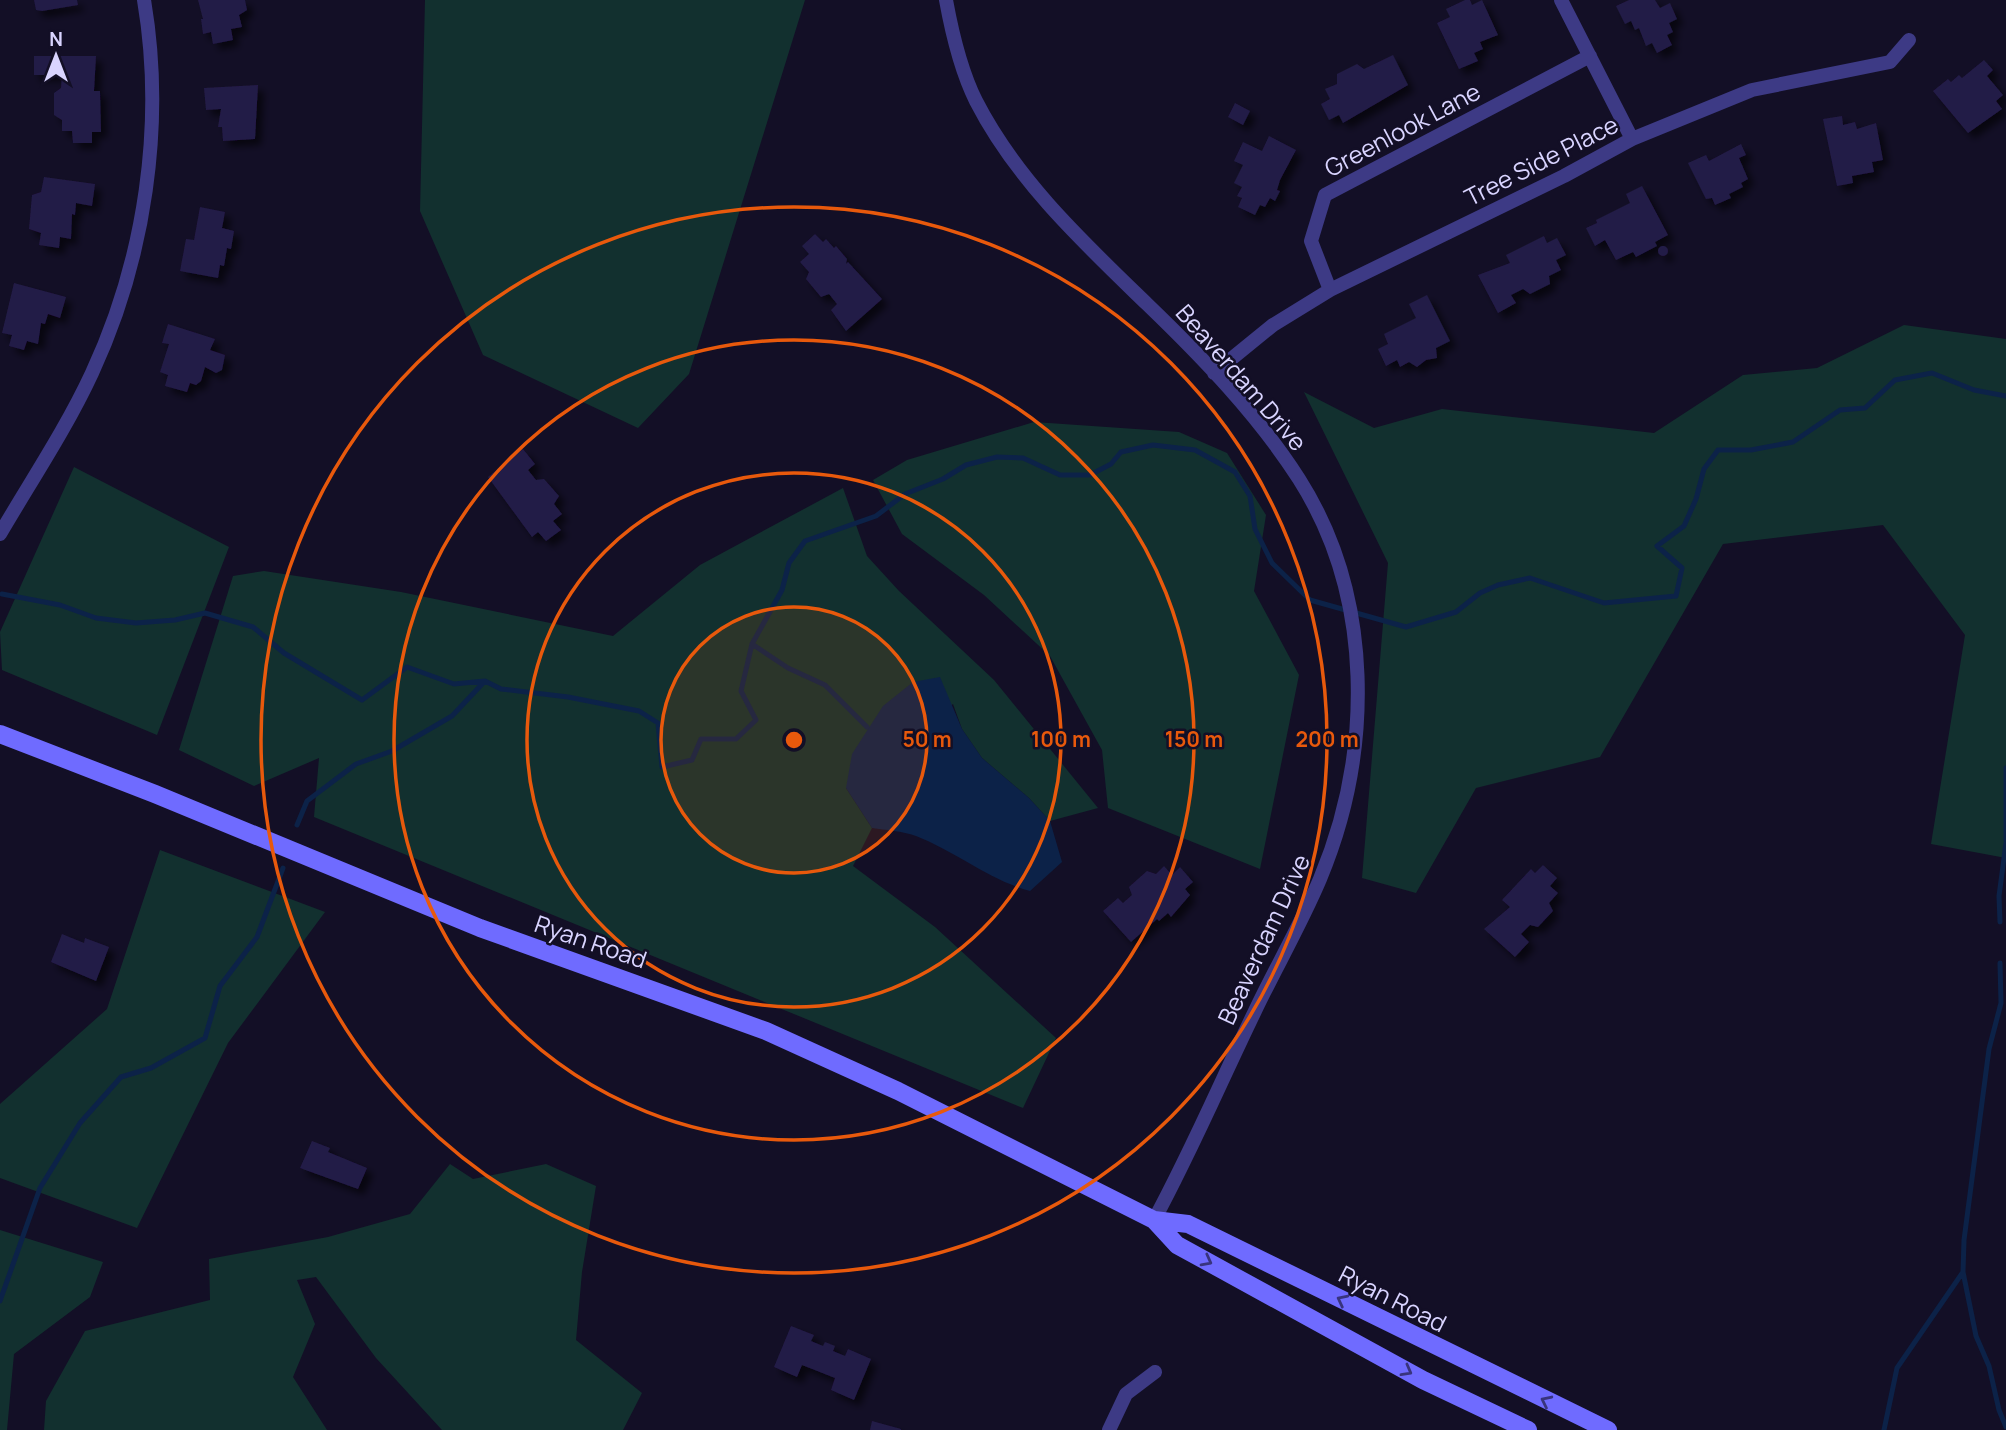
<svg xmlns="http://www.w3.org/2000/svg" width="2006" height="1430" viewBox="0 0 2006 1430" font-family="Manrope,sans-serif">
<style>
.green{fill:#12302f}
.water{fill:#0c2248}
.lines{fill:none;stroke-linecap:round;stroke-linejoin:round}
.stream{stroke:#0c2248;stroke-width:5}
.building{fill:#241b47;filter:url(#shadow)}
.minor{stroke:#3d3a85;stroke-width:14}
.secondary{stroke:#6f6bff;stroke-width:18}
.oneway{stroke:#38347d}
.ring{fill:none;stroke:#e8590c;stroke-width:3.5}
.labels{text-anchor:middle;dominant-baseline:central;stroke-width:5;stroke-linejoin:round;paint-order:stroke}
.street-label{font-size:24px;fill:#d9d4ff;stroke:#130f26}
.centre{fill:#e8590c;stroke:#130f26;stroke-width:3.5}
.ring-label{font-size:21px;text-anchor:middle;font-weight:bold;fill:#e8590c;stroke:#130f26;stroke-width:5;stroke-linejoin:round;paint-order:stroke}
</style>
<defs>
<filter id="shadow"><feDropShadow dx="6" dy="6" stdDeviation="3.5" flood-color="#0009"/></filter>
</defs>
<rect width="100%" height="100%" fill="#130f26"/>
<path class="green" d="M425 0H805L689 374 638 428 483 355 420 211Z
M1904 325 2006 339V858L1931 844 1965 635 1883 525 1723 544 1600 757 1476 788 1416 893 1362 878 1388 563 1304 392 1374 428 1442 409 1654 433 1743 375 1817 368Z
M1034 422 1179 432 1227 453 1266 515 1254 591 1299 675 1260 869 1108 808 1102 750 1050 656 984 595 902 534 873 480 907 460Z
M74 467 229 547 157 735 2 670 0 632Z
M843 488 867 556 899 591 994 680 1098 808 1050 821 1029 798 982 758 962 729 953 704 846 788 872 828 853 866 935 927 1056 1038 1023 1108 314 817 319 758 254 786 179 750 233 576 264 571 401 592 613 636 700 565Z
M160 850 325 912 228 1043 137 1228 0 1178V1104L107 1009Z
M450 1164 473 1179 546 1164 596 1186 582 1272 576 1340 642 1393 623 1430H442L376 1358 316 1277 297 1280 315 1324 293 1377 327 1430H44L46 1401 85 1331 210 1300 209 1259 328 1237 410 1214Z
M0 1230 103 1262 90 1297 14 1354 7 1430H0Z"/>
<path class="water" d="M940 677 962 729 982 758 1029 798 1050 821 1062 862 1030 891C989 880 955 851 916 836 902 831 886 830 872 828L846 788 852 754 883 706 913 682Z"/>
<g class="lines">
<path class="stream" d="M2 594 60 605 96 618 136 623 175 620 205 613 253 627 284 653 362 700 407 667 454 684 485 681 501 689 568 697 639 711 658 723 662 767 692 760 701 739H736L756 720 741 691 752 644 782 590 789 563 805 541 876 516 905 494 943 479 966 465 997 457 1023 458 1060 475H1090L1111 464 1121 452 1153 445 1195 450 1235 472 1250 496 1255 529 1272 563 1310 600 1406 627 1456 612 1480 593 1498 585 1530 578 1604 603 1676 596 1682 568 1657 546 1684 526 1696 499 1704 469 1718 450H1751L1793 442 1840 410 1865 408 1895 380 1932 373 1974 390 2006 396
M752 644 788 668 825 685 867 727
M2006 768V840
M297 825 307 801 356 764 392 751 452 716 484 682
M2000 922 1999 896 2006 843
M1963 1272 1976 1336 1989 1366 1999 1410 2006 1427
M0 1301 40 1188 80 1123 121 1077 151 1068 205 1038 220 986 257 937 283 868
M1884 1430 1897 1368 1963 1272 1964 1240 1989 1049 2001 1003 2000 963"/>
</g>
<path class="building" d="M34 0H77L78 5 42 11 36 10Z
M198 0H245L247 10 239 15 242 27 231 29 233 40 213 44 211 32 203 34 201 19H203Z
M1465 0H1470L1472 5 1482 0 1498 35 1480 42 1483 49 1474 53 1478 61 1459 69 1437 23 1450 17 1446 9Z
M1629 0H1655L1660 8 1670 3 1677 19 1669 23 1673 32 1667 35 1672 45 1657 53 1652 43 1646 46 1639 28 1635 30 1631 21 1625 24 1616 6Z
M1393 55 1408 85 1343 123 1339 115 1329 120 1321 104 1330 99 1325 89 1337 84V74L1357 64 1364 69Z
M34 56H96L94 91H100L101 132H92V143H73L72 131H62V120L54 115V93L61 88 62 75H34Z
M1984 60 1993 70 1987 76 2003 95 1996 101 2002 109 1968 133 1933 91 1948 79 1951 82 1959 75 1962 78Z
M258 85 255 139 223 141 222 127H218L221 109 206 110 204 88Z
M1235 103 1250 111 1243 125 1228 117Z
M1842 116 1843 125 1855 122 1857 129 1876 123 1883 160 1872 162 1874 172 1852 176 1853 183 1837 186 1823 119Z
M1269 136 1296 150 1280 180 1277 190 1280 191 1275 201 1270 198 1265 207 1260 205 1255 215 1238 207 1242 198 1237 196 1242 187 1234 183 1243 165 1234 161 1243 142 1262 151Z
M1741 144 1746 155 1739 158 1748 179 1741 183 1743 187 1729 194 1731 198 1715 205 1712 198 1706 199 1688 163 1706 155 1709 161Z
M44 177 95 184 92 206 76 203 75 215 72 214 71 239 60 237 59 248 39 245 41 233 29 229 32 195 41 192Z
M1642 186 1668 235 1655 242 1657 246 1636 257 1633 252 1616 260 1605 240 1595 246 1586 228 1597 223 1596 220 1630 203 1626 194Z
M200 207 225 212 222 228 234 231 231 249 227 248 224 266 220 265 218 278 180 271 186 239 194 240Z
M815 234 823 242 826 239 834 248 836 246 847 259 846 264 848 262 882 299 846 331 831 310 837 304 829 294 821 297 806 279 809 272 800 262 809 254 802 246Z
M1544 236 1547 243 1557 238 1566 255 1556 260 1561 270 1549 276 1550 284 1530 294 1523 289 1511 295 1516 303 1498 313 1478 275 1510 263 1506 255Z
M1658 251a5 5 0 1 1 10 0a5 5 0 1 1-10 0Z
M14 283 66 297 60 318 48 314 45 324 41 323 38 344 27 341 24 350 9 346 12 335 2 333Z
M1427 295 1450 341 1436 348 1437 358 1426 360 1417 367 1409 362 1400 367 1397 360 1386 366 1378 349 1388 344 1384 334 1416 318 1409 304Z
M168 324 215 339 210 350 225 355 222 370 216 373 205 367 201 381 196 385 190 383 187 392 165 386 168 375 160 372 169 344 162 343Z
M523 449 535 464 528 470 536 480 544 479 559 496 554 504 562 514 553 521 561 530 546 541 538 532 532 537 488 477Z
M1543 865 1557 878 1550 886 1558 893 1549 903 1553 911 1538 927 1530 925 1521 934 1529 942 1515 957 1484 929 1510 907 1502 900 1531 869 1535 873Z
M1164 866 1172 875 1180 867 1193 882 1185 889 1190 895 1171 917 1168 913 1159 921 1157 919 1131 942 1103 911 1118 898 1123 903 1132 895 1129 887 1147 871 1156 874Z
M62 934 84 943 85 938 109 947 96 981 51 962Z
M312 1141 330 1148 328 1152 367 1168 358 1189 300 1168Z
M791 1326 814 1335 811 1341 823 1346 825 1342 835 1346 833 1351 845 1356 848 1349 871 1359 854 1400 831 1390 835 1378 802 1365 797 1377 774 1367Z
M872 1421 901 1429V1430H870Z"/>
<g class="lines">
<path class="minor" d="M946 0C952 33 961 71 976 101 1017 181 1084 243 1147 304 1202 357 1258 415 1299 479 1374 597 1373 752 1320 879 1301 924 1276 967 1255 1011 1221 1081 1191 1152 1154 1220
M1561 0 1632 139
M1330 290 1311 241 1325 195 1590 56
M1214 373 1273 325 1330 290 1564 176 1632 139 1752 90 1890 62 1909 40
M0 534C31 481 66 429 92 373 145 259 165 124 144 0
M1109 1430 1126 1394 1155 1372"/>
<path class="secondary" d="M0 734 155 794 480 928 766 1031 898 1091 1154 1220 1177 1245 1423 1380 1528 1430
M1154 1220 1188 1224 1608 1430"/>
</g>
<defs><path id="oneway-chevron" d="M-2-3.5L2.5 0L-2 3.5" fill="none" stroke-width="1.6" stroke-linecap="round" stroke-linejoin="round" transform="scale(1.75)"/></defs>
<g class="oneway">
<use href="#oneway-chevron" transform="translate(1207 1261) rotate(28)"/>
<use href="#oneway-chevron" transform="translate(1342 1300) rotate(-153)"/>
<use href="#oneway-chevron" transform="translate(1407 1371) rotate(29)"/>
<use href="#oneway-chevron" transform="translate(1546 1401) rotate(-154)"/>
</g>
<circle cx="794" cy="740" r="133" fill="#e8590c" fill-opacity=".12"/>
<g class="ring">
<circle cx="794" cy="740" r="133"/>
<circle cx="794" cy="740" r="267"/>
<circle cx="794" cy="740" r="400"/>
<circle cx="794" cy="740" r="533"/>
</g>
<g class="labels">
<g class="street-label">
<text transform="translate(1402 129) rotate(-28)">Greenlook Lane</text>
<text transform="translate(1541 160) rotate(-27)">Tree Side Place</text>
<text transform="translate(1242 377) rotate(49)">Beaverdam Drive</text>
<text transform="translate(1263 939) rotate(-65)">Beaverdam Drive</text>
<text transform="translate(591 941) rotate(19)">Ryan Road</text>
<text transform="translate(1393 1298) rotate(27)">Ryan Road</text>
</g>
</g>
<circle cx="794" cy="740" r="10" class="centre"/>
<g class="ring-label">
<text x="927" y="747">50 m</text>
<text x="1061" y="747">100 m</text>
<text x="1194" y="747">150 m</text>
<text x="1327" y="747">200 m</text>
</g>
<g transform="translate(56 56)" stroke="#130f26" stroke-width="5" paint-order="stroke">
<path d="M0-5L12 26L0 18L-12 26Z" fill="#d9d4ff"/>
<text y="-10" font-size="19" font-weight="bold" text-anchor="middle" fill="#d9d4ff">N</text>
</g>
</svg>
